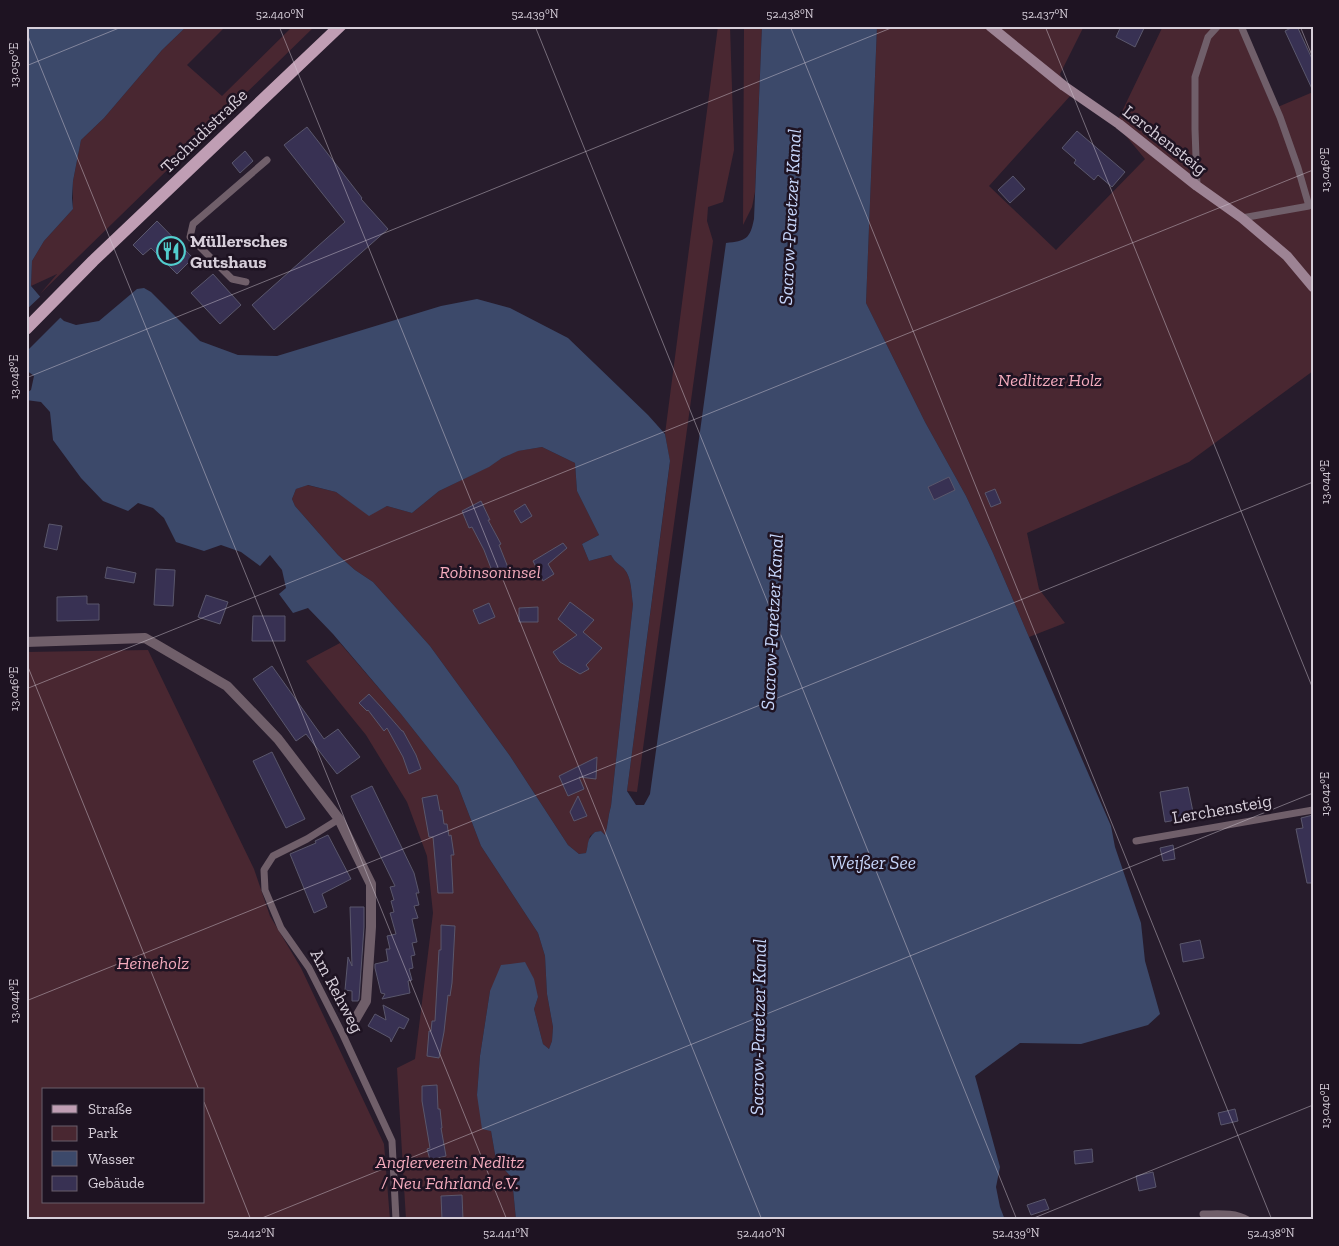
<svg xmlns="http://www.w3.org/2000/svg" width="1339" height="1246" viewBox="0 0 1339 1246" font-family="'Zilla Slab',serif">
<style>
.green{fill:#492731;fill-rule:evenodd}
.water{fill:#3c496a;fill-rule:evenodd}
.pier{fill:#271c2c}
.building{fill:#383153;stroke:#5a576c}
.lines{fill:none;stroke-linecap:round;stroke-linejoin:round}
.lane{stroke:#705f6a;stroke-width:7}
.street{stroke:#705f6a;stroke-width:10}
.secondary{stroke:#9d8394;stroke-width:10}
.primary{stroke:#c09eb4;stroke-width:12}
.ticks{fill:none;stroke:#d6ced9;stroke-width:1;stroke-opacity:0.45}
.labels{text-anchor:middle;dominant-baseline:central;stroke-width:5;stroke-linejoin:round;paint-order:stroke}
.street-label{font-size:18px;fill:#d6ced9;stroke:#1e1322}
.poi-label{font-size:18px;font-weight:bold;fill:#d6ced9;stroke:#1e1322;text-anchor:start}
.park-label{font-size:18px;font-style:italic;fill:#f3aabc;stroke:#1e1322}
.water-label{font-size:19px;font-style:italic;fill:#c6d5fa;stroke:#1e1322}
.neatline{fill:none;stroke:#d6ced9;stroke-width:2}
.ticks-label{font-size:12px;text-anchor:middle;fill:#d6ced9}
</style>
<rect width="100%" height="100%" fill="#271c2c"/>
<path class="green" d="M187 26H226L187 65 222 96 293 26H315L40 294 57 274 31 286 32 261 44 241 73 209V181L81 140 104 118 162 50Z
M718 26H730L734 150 723 202 708 207 707 221 713 241 637 792 627 791 670 462 665 434Z
M744 26H762L755 192 752 207 743 225Z
M877 26H1084L1060 74 1071 95 989 186 1056 250 1145 159 1116 124 1163 26H1238L1273 109 1313 92V371L1189 462 1027 533 1039 589 1065 623 1029 637 993 553 966 496 925 422 866 303Z
M542 447 575 463 577 491 599 535 582 544 589 561 611 555C614 561 617 563 622 567 632 575 631 592 633 604L611 806C608 816 608 825 605 835L601 831 595 832 590 836 586 853 579 854 568 845 510 756 430 646 373 582 355 570 338 555 295 506 292 499 296 489 307 485 336 492 369 515 387 506 412 513 439 491 488 467 502 458 517 451Z
M340 643 401 714 458 786 481 846 538 933 545 956 547 994 553 1027 552 1041 549 1049 543 1044 534 1009 538 997 490 991 480 1056 477 1095 491 1131 496 1160 512 1178 516 1220H406L397 1068 415 1059 433 913 427 856 407 802 366 735 306 661Z
M148 650 254 869 270 916 301 968 384 1144 390 1220H26V652ZM44 1090H204V1202H44Z"/>
<path class="water" d="M26 26H187L162 50 104 118 81 140 73 181 72 198 73 209 44 241 32 261 31 286 49 307 64 321 76 325 99 321 137 289 144 288 151 292 200 341 238 355 277 356 441 306 477 299 510 308 568 338 648 415 665 434 670 461 627 791 636 805H644L650 794 726 243C746 241 750 239 754 219L762 26H877L866 303 925 422 966 496 993 553 1029 637 1111 826 1115 847 1141 923 1145 961 1160 1014 1148 1025 1081 1044 1020 1043 975 1076 1000 1167 996 1187 1000 1207 1005 1220H516L512 1178 496 1160 491 1131 482 1129 477 1095 480 1056 490 991 501 965 525 962 534 979 538 997 534 1009 543 1044 549 1049 552 1041 553 1027 547 994 545 956 538 933 481 846 458 786 401 714 333 634 308 608 293 613 279 594 286 588 282 570 270 555 260 566 241 552 221 545 204 551 176 542 164 518 153 508 138 503 128 511 103 501 81 478 53 440 50 412 41 402 26 400V393L31 390 34 376 26 370ZM542 447 575 463 577 491 599 535 582 544 589 561 611 555C614 561 617 563 622 567 632 575 631 592 633 604L611 806C608 816 608 825 605 835L601 831 595 832C586 840 589 844 586 853L579 854 568 845 510 756 430 646 373 582 355 570 338 555 295 506 292 499 296 489 308 485 336 492 369 516 387 506 412 513 439 491 489 467 502 458 518 451Z"/>
<path class="pier" d="M42 295 50 305 62 316 26 352V310Z"/>
<path class="building" d="M1121 26H1145L1135 47 1116 37Z
M1295 26H1297L1313 61V91L1285 31Z
M307 127 362 198 361 199 388 229 274 330 252 305 345 222 284 145Z
M1077 131 1125 172 1112 187 1098 175 1094 180 1074 163 1076 160 1062 148Z
M245 151 253 161 240 173 232 163Z
M1013 176 1025 189 1010 203 998 190Z
M157 221 193 258 177 274 151 248 143 255 133 245Z
M213 274 241 305 220 324 191 293Z
M949 477 955 490 934 500 928 487Z
M995 489 1001 503 991 507 985 493Z
M481 501 490 520H488L501 544 499 545 509 570 494 576 484 550 472 527 469 528 462 511Z
M525 504 532 516 521 523 514 511Z
M49 524 62 526 57 550 44 547Z
M563 543 567 548 548 564 554 574 543 581 533 561Z
M107 567 136 573 134 583 105 578Z
M156 569 175 570 173 606 154 605Z
M206 595 228 602 220 624 198 617Z
M87 596V604H99V620L57 621V597Z
M570 602 594 620 583 632 602 648 586 665 589 669 580 674 560 662 553 652 577 635 558 619Z
M489 603 495 617 479 624 473 610Z
M538 607V622H519V608Z
M253 616H285V641H252Z
M272 666 324 739 338 729 360 757 337 774 306 734 296 741 253 679Z
M369 694 382 708 402 731H403L416 755 421 769 409 774 403 757 387 728 384 731 368 710 367 711 359 703Z
M272 752 305 819 286 828 253 761Z
M597 757 596 779 579 777 584 789 568 796 559 776Z
M372 786 414 873 419 893H416L419 905 414 906 418 918 412 919 417 942 412 943 415 955 411 956 413 968 409 969 412 980 408 981 410 993 382 999 385 994 381 993 375 968V964L388 961 386 949H390L387 936 396 934 390 913 394 912 391 901 394 900 390 887 395 886 351 796Z
M1188 787 1194 817 1165 822 1160 792Z
M437 795 440 811 442 810 444 824H447L449 836 451 835 454 855H451L453 893H438L433 837H429L422 798Z
M578 796 587 816 574 821 570 812Z
M1313 815V883H1307L1296 829 1303 828 1301 818Z
M328 835 351 879 322 894 327 907 314 913 290 854 316 843 315 841Z
M1173 845 1175 859 1163 861 1160 848Z
M350 907H364V927L359 999 358 1001H352V991L345 990 348 957 352 966Z
M441 925 455 926 452 983 450 996 448 995 444 1032 439 1058 427 1056 429 1031H431L432 1021H435L439 950H441Z
M1200 940 1204 958 1183 962 1180 944Z
M383 1005 409 1019 404 1029 399 1027 391 1042 390 1038 368 1026 375 1014 386 1020Z
M437 1085 438 1109H440L442 1128H441L446 1156 430 1160 427 1149 430 1148 422 1101V1086Z
M1235 1109 1238 1121 1221 1125 1218 1113Z
M1092 1149 1093 1162 1075 1164 1074 1151Z
M1153 1172 1156 1187 1139 1191 1136 1176Z
M462 1195 463 1220H442L441 1196Z
M1045 1199 1049 1209 1031 1215 1027 1205Z"/>
<g class="lines">
<path class="lane" d="M1241 26 1280 117 1298 168 1309 206 1242 218
M1197 186 1195 129V77L1208 37 1218 26
M246 282 232 279 190 237 193 224 267 160
M339 819 307 839 273 856 264 870 265 890 281 928 309 968 343 1035 392 1141 396 1220
M1136 841 1313 810
M1203 1214C1218 1214 1234 1212 1248 1220"/>
<path class="street" d="M26 642 145 638 227 686 278 739 339 819 371 884V927L366 1001 352 1025"/>
<path class="secondary" d="M990 26 1064 86 1119 124 1197 186 1242 218 1287 256 1313 287"/>
<path class="primary" d="M26 329 93 261 340 26"/>
</g>
<path class="ticks" d="M279 26 762 1220M535 26 1017 1220M790 26 1272 1220M1045 26 1313 689M1300 26 1313 58M26 31 507 1220M26 66 124 26M26 378 896 26M26 662 199 1090M26 689 1313 170M26 1001 1313 482M204 1102 251 1220M257 1220 1313 793M1029 1220 1313 1105"/>
<defs>
<symbol id="restaurant-ring" viewBox="-11 -11 22 22"><circle r="9.5" fill="#1e1322" stroke="#52cdce" stroke-width="1.5"/><path d="M-5-6h1v4h1v-4h1v4h1v-4h1v5L-1.5 .5V6h-2V.5L-5-1ZM5-6V6H3V1.5H1.5Q1.5-4 5-6Z" fill="#52cdce"/></symbol>
</defs>
<g fill-rule="evenodd">
<use href="#restaurant-ring" x="155" y="235" width="32" height="32"/>
</g>
<g class="labels">
<g class="street-label">
<text transform="translate(204 131) rotate(-44)">Tschudistraße</text>
<text transform="translate(1165 140) rotate(38)">Lerchensteig</text>
<text transform="translate(1222 809) rotate(-10)">Lerchensteig</text>
<text transform="translate(337 991) rotate(62)">Am Rehweg</text>
</g>
<g class="poi-label">
<text x="190" y="241">Müllersches<tspan x="190" dy="21">Gutshaus</tspan></text>
</g>
<g class="park-label">
<text x="1050" y="380">Nedlitzer Holz</text>
<text x="490" y="572">Robinsoninsel</text>
<text x="153" y="963">Heineholz</text>
<text x="450" y="1162">Anglerverein Nedlitz<tspan x="450" dy="21">/ Neu Fahrland e.V.</tspan></text>
</g>
<g class="water-label">
<text transform="translate(790 217) rotate(-87)">Sacrow-Paretzer Kanal</text>
<text transform="translate(772 622) rotate(-87)">Sacrow-Paretzer Kanal</text>
<text x="873" y="862">Weißer See</text>
<text transform="translate(758 1027) rotate(-89)">Sacrow-Paretzer Kanal</text>
</g>
</g>
<rect width="1339" height="1246" fill="none" stroke="#1e1322" stroke-width="55"/>
<rect x="42" y="1088" width="162" height="115" fill="#1e1322" stroke="#685e6b"/>
<rect x="52" y="1105" width="25" height="8" fill="#c09eb4" stroke="#685e6b"/>
<text x="88" y="1114" font-size="15" fill="#d6ced9">Straße</text>
<rect x="52" y="1126" width="25" height="15" fill="#492731" stroke="#685e6b"/>
<text x="88" y="1138" font-size="15" fill="#d6ced9">Park</text>
<rect x="52" y="1151" width="25" height="15" fill="#3c496a" stroke="#685e6b"/>
<text x="88" y="1164" font-size="15" fill="#d6ced9">Wasser</text>
<rect x="52" y="1176" width="25" height="15" fill="#383153" stroke="#685e6b"/>
<text x="88" y="1188" font-size="15" fill="#d6ced9">Gebäude</text>
<rect x="28" y="28" width="1284" height="1190" class="neatline"/>
<g class="ticks-label">
<text x="280" y="18">52.440°N</text>
<text x="535" y="18">52.439°N</text>
<text x="790" y="18">52.438°N</text>
<text x="1045" y="18">52.437°N</text>
<text transform="translate(14 65) rotate(-90)" y="4">13.050°E</text>
<text transform="translate(1325 170) rotate(-90)" y="4">13.046°E</text>
<text transform="translate(14 377) rotate(-90)" y="4">13.048°E</text>
<text transform="translate(1325 482) rotate(-90)" y="4">13.044°E</text>
<text transform="translate(14 689) rotate(-90)" y="4">13.046°E</text>
<text transform="translate(1325 794) rotate(-90)" y="4">13.042°E</text>
<text transform="translate(14 1001) rotate(-90)" y="4">13.044°E</text>
<text transform="translate(1325 1106) rotate(-90)" y="4">13.040°E</text>
<text x="251" y="1237">52.442°N</text>
<text x="506" y="1237">52.441°N</text>
<text x="761" y="1237">52.440°N</text>
<text x="1016" y="1237">52.439°N</text>
<text x="1271" y="1237">52.438°N</text>
</g>
</svg>
